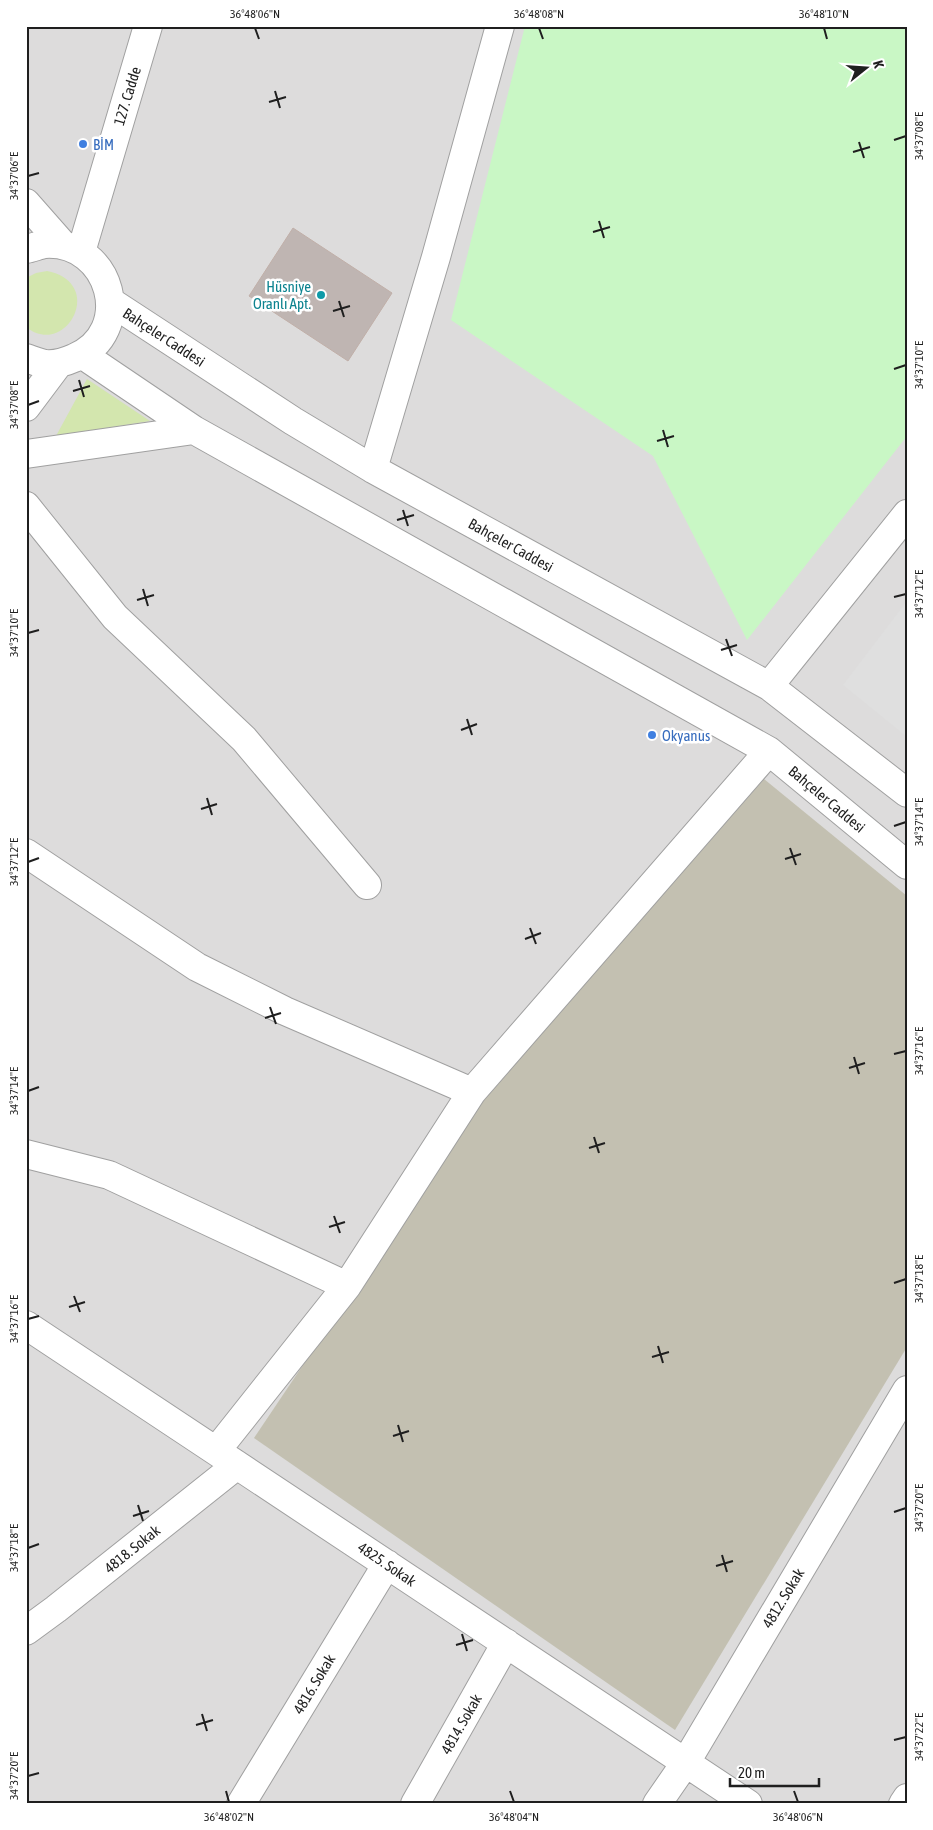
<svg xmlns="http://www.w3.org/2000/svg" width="933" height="1830" viewBox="0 0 933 1830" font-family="'Asap Condensed',sans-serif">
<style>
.residential{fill:#dddcdc}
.construction{fill:#c3c0b1}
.grass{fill:#d3e6ae}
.park{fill:#c9f7c5}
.parking{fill:#dfdfdf}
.building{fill:#bfb5b2;stroke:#c0afa8}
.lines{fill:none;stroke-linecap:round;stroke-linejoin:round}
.minor-casing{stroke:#a0a0a0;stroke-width:30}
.minor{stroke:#fff;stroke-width:28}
.ticks{fill:none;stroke:#1f1f1f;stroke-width:2}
.shop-dot{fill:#3f7fe0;stroke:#fff;stroke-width:2}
.culture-dot{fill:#0f9aa8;stroke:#fff;stroke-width:2}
.labels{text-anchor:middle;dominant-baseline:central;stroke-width:5;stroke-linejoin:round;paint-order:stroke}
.street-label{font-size:15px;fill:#1f1f1f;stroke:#fff}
.shop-label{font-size:15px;fill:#366cbe;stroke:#fff;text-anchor:start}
.culture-label{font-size:15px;fill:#0d838f;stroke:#fff;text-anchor:end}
.neatline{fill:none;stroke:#1f1f1f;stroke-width:2}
.ticks-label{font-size:12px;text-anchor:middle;fill:#1f1f1f}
</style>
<rect width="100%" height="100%" fill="#efeae5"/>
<path class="residential" d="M26 26H907V1804H26Z"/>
<path class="construction" d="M764 779 907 896V1347L675 1730 254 1438 475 1109Z"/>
<path class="grass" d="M47 271C107 283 66 359 26 327V278L36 273Z
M87 379 150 421 56 436Z"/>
<path class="park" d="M525 26H907V436L747 640 653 456 451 320Z"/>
<path class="parking" d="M907 601V737L843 685Z"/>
<path class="building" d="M293 228 392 293 348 361 249 296Z"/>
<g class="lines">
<defs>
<path id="minor" d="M26 203 63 245
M26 249C32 248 39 245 45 244 111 240 137 332 74 358 65 362 55 365 45 364 39 363 32 360 26 358
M81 252 148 26
M111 302 293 421 373 469 769 686 907 793
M83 355 194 430 769 751 907 865
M26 407 59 363
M26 454 194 430
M373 469 436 257 500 26
M26 506 115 617 244 739 367 885
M769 686 907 514
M26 853 197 967 285 1011 472 1092
M26 1154 109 1175 347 1286
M26 1325 748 1804
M216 1451 347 1286 472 1092 769 751
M26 1631 56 1609 237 1465
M241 1804 387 1564
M415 1804 506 1643
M657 1804 686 1762 907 1390
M903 1804 907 1798"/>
</defs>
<use href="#minor" class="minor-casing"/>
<use href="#minor" class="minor"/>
</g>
<path class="ticks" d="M255 28 259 39M539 28 543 39M824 28 827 39M275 91 280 108M269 102 286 97M894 140 906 136M859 142 864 158M853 152 870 147M28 176 39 173M599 221 604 238M593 232 610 227M339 301 344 317M333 311 350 306M894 369 906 365M79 380 84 397M73 391 90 386M28 405 39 401M663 430 668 447M657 441 674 436M403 510 408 526M397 520 414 515M143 589 148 606M894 597 906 594M137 600 154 595M28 633 39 630M726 639 732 656M721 650 737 645M467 719 472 735M461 730 477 724M207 798 212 815M201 809 217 804M894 826 906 822M790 848 796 865M785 859 801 854M28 862 39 858M530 928 536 944M525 939 541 933M270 1007 276 1024M265 1018 281 1013M894 1054 906 1051M854 1057 859 1074M849 1068 865 1063M28 1091 39 1087M594 1137 599 1153M589 1148 605 1143M334 1216 340 1233M329 1227 345 1222M894 1283 906 1279M74 1296 80 1312M69 1307 85 1302M28 1319 39 1316M658 1346 663 1363M652 1357 669 1352M398 1425 403 1442M393 1436 409 1431M138 1505 143 1521M894 1512 906 1508M133 1516 149 1511M28 1548 39 1544M722 1555 727 1572M716 1566 733 1561M462 1634 467 1651M456 1645 473 1640M202 1714 207 1731M196 1725 213 1720M894 1740 906 1737M28 1776 39 1773M226 1791 229 1802M510 1791 514 1802M794 1791 798 1802"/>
<g class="shop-dot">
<circle cx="83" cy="144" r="5"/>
<circle cx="652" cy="735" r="5"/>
</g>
<circle class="culture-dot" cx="321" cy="295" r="5"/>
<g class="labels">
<g class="street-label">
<text transform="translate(127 96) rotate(-73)">127. Cadde</text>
<text transform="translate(164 337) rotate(33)">Bahçeler Caddesi</text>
<text transform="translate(511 545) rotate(29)">Bahçeler Caddesi</text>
<text transform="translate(827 799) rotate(40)">Bahçeler Caddesi</text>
<text transform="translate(132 1549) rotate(-39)">4818. Sokak</text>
<text transform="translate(387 1564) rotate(34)">4825. Sokak</text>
<text transform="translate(783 1598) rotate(-59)">4812. Sokak</text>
<text transform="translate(314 1684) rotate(-59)">4816. Sokak</text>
<text transform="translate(461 1724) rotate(-60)">4814. Sokak</text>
</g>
<g class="shop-label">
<text x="93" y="144">BİM</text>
<text x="662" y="735">Okyanus</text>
</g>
<g class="culture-label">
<text x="311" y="286">Hüsniye<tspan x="311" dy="17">Oranlı Apt.</tspan></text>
</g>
</g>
<rect width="933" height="1830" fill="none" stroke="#ffffff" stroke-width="55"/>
<g transform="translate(866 68) rotate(73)" stroke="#ffffff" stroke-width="4" paint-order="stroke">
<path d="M0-4L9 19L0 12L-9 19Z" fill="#1f1f1f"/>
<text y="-8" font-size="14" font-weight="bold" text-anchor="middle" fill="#1f1f1f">K</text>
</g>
<path d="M730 1778v8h89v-8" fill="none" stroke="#1f1f1f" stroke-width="2.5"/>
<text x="738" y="1778" font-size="15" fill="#1f1f1f" stroke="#ffffff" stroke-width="4" paint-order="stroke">20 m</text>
<rect x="28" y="28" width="878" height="1774" class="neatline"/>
<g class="ticks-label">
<text x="255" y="18">36°48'06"N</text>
<text x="539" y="18">36°48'08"N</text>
<text x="824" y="18">36°48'10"N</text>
<text transform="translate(919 136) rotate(-90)" y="4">34°37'08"E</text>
<text transform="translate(14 176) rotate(-90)" y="4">34°37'06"E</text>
<text transform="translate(919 365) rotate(-90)" y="4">34°37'10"E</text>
<text transform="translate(14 405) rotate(-90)" y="4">34°37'08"E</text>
<text transform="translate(919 594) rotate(-90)" y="4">34°37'12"E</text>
<text transform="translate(14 633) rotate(-90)" y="4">34°37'10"E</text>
<text transform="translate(919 822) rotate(-90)" y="4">34°37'14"E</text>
<text transform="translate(14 862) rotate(-90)" y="4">34°37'12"E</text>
<text transform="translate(919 1051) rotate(-90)" y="4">34°37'16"E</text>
<text transform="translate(14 1091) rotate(-90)" y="4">34°37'14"E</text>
<text transform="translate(919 1279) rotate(-90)" y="4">34°37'18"E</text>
<text transform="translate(14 1319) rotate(-90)" y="4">34°37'16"E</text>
<text transform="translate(919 1508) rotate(-90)" y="4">34°37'20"E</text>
<text transform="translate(14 1548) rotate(-90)" y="4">34°37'18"E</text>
<text transform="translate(919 1737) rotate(-90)" y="4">34°37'22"E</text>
<text transform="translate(14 1776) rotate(-90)" y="4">34°37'20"E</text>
<text x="229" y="1821">36°48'02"N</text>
<text x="514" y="1821">36°48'04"N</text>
<text x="798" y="1821">36°48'06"N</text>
</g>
</svg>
